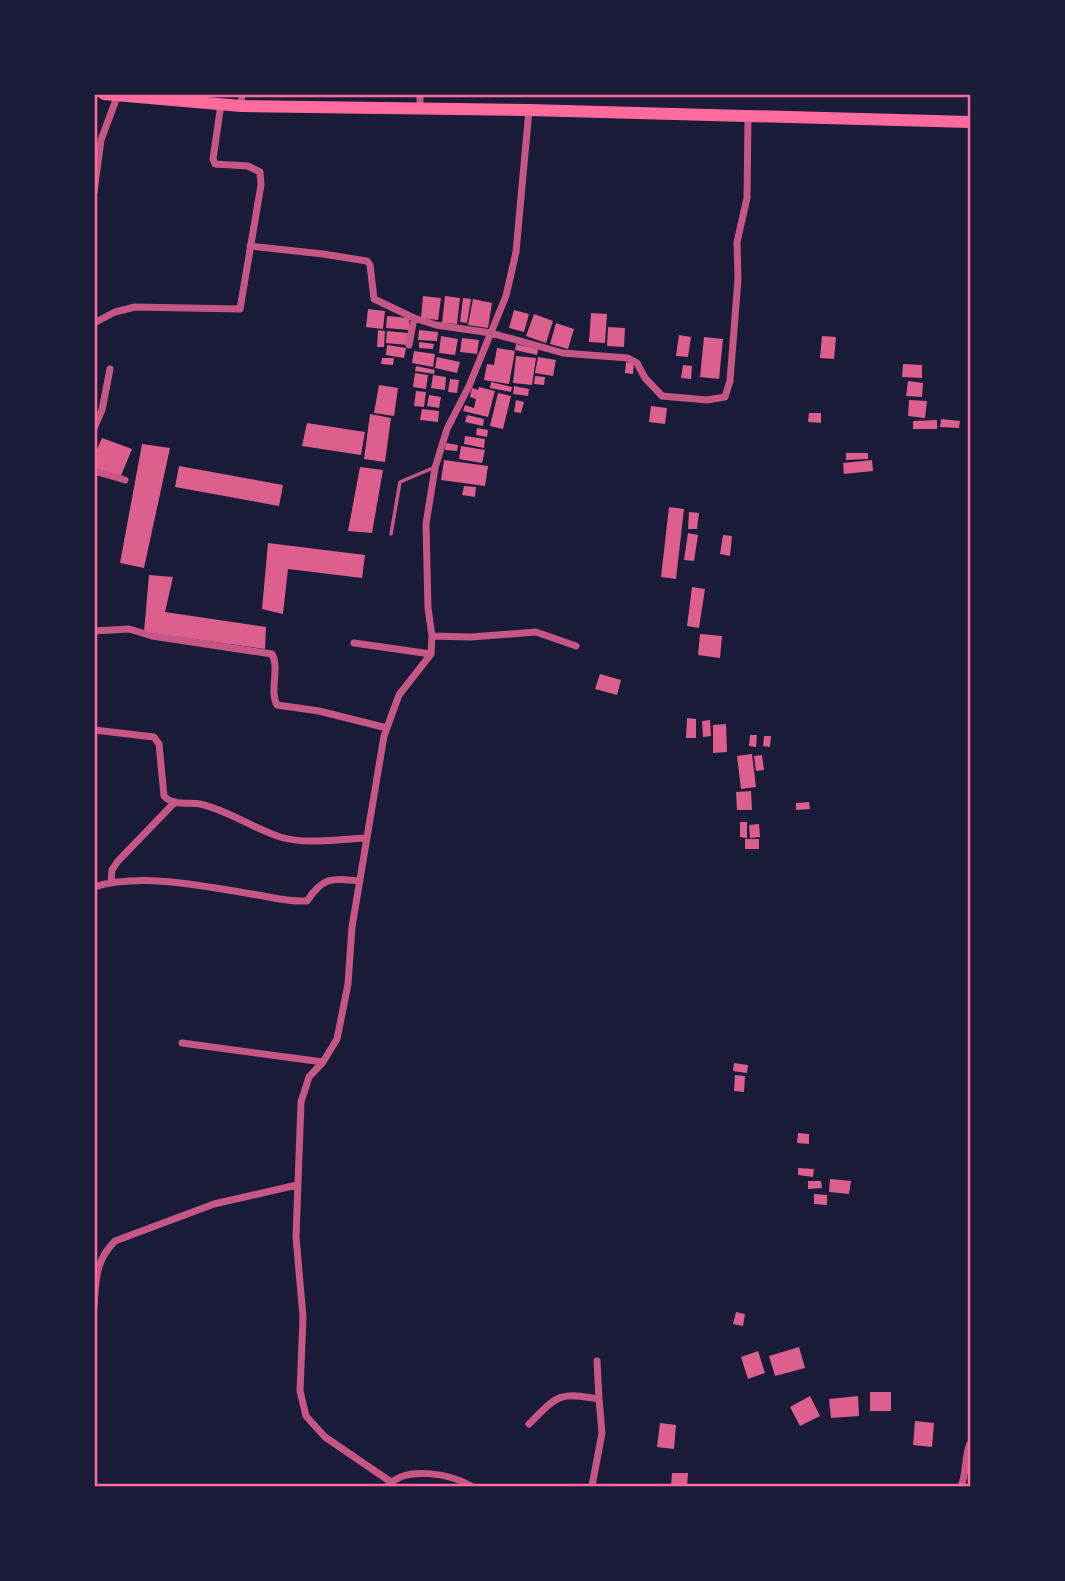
<svg xmlns="http://www.w3.org/2000/svg" width="1065" height="1581" viewBox="0 0 1065 1581" font-family="'Asap Condensed',sans-serif">
<style>
.building{fill:#dd5f8e}
.lines{fill:none;stroke-linecap:round;stroke-linejoin:round}
.service{stroke:#c65784;stroke-width:3.5}
.minor{stroke:#c65784;stroke-width:7}
.primary{stroke:#ff6b9d;stroke-width:12}
.neatline{fill:none;stroke:#ff6b9d;stroke-width:2.5}
</style>
<rect width="100%" height="100%" fill="#1b1b3a"/>
<path class="building" d="M423 296 441 298 438 320 421 318Z
M445 296 460 298 457 324 442 323Z
M463 298 471 299 467 323 460 322Z
M473 299 492 303 488 328 468 325Z
M368 309 385 311 383 329 366 327Z
M514 310 529 314 524 332 509 328Z
M591 313 607 314 605 343 589 342Z
M534 314 553 321 546 343 526 336Z
M387 316 409 318V330L386 328Z
M556 323 574 329 568 349 550 344Z
M608 327 625 328 624 347 607 346Z
M378 330 385 331 384 347H377Z
M419 330 438 332 437 341 418 340Z
M387 331 408 333 407 345 386 343Z
M679 335 691 337 688 357 676 356Z
M441 336 458 339 455 355 439 353Z
M822 336 836 337 834 359 820 358Z
M704 337 723 339 719 379 700 377Z
M462 338 479 340 477 354 460 352Z
M419 342 434 344 433 349 419 348Z
M516 344 538 349 537 355 515 350Z
M387 345 406 348 404 358 386 355Z
M497 348 515 351 509 384 484 380 487 364 494 365Z
M414 351 435 354 433 367 412 363Z
M516 356 536 358 532 385 513 383Z
M437 357 460 362 457 373 435 368Z
M538 357 556 360 553 376 535 373Z
M382 358H394L393 365 381 364Z
M626 362 634 363 633 374 625 373Z
M903 364 922 365V378L902 377Z
M683 365 692 366 691 379 681 378Z
M416 366 435 370 434 374 415 371Z
M415 373 428 375 426 389 413 387Z
M433 375 446 377 445 390 431 388Z
M535 376 545 377 544 385 534 384Z
M450 379 459 380 457 393 448 392Z
M908 381 923 383 922 397 906 396Z
M491 382 512 387 511 392 490 388Z
M379 385 398 388 394 416 374 413Z
M514 386 529 389 528 396 513 394Z
M479 387 495 391 488 417 463 411 465 405 474 408 476 399 470 397 472 388 478 390Z
M416 391 426 392 424 407 414 406Z
M498 393 511 396 503 429 490 426Z
M429 395 441 397 439 408 427 406Z
M516 400 524 402 521 413 514 412Z
M909 400 927 401 925 418 908 416Z
M651 406 667 408 665 424 649 422Z
M422 409 439 411 438 422 420 420Z
M809 413H821V423L808 422Z
M370 414 391 418 385 462 364 459Z
M467 415 484 419 483 426 465 422Z
M941 419 960 421 959 428 940 427Z
M937 420V429H913V421Z
M307 423 365 432 361 455 302 446Z
M477 428 488 430 487 437 476 435Z
M465 436 485 439 484 448 464 444Z
M102 438 132 449 120 478 94 468V456Z
M446 443 458 445 457 451 445 450Z
M142 444 170 448 144 568 120 563Z
M461 446 485 450 482 463 459 459Z
M846 453H868V459L846 460Z
M444 460 488 466 485 486 441 480Z
M872 460 873 471 844 474 843 463Z
M179 466 283 485 279 506 175 487Z
M360 467 383 470 372 533 348 531Z
M464 486 476 487 475 497 462 495Z
M669 507 684 509 676 579 661 577Z
M689 512 699 513 697 529H688Z
M688 533 698 535 694 561 684 560Z
M723 535 732 536 730 556 720 554Z
M268 543 365 555 362 578 288 569 283 614 262 609Z
M149 575 173 577 165 612 266 627 265 649 144 632Z
M692 587 705 589 699 628 687 626Z
M700 634 722 636 720 658 698 655Z
M600 674 621 680 617 695 595 689Z
M687 718 696 719V738H686Z
M710 720 711 736 703 737 702 721Z
M726 724 727 752 713 753V725Z
M750 735H757L756 747 749 746Z
M764 736H771L770 747 763 746Z
M752 754 756 787 741 789 737 756Z
M762 755 764 770 756 771 754 756Z
M751 791 752 810H737L736 792Z
M809 802 810 809 796 810V803Z
M740 822H747V838L740 837Z
M759 824 760 837 750 838 749 825Z
M745 839H759V849H745Z
M734 1063 748 1065 747 1073 733 1071Z
M735 1075 745 1076 744 1092 734 1091Z
M798 1133 809 1134V1144L797 1143Z
M798 1168 814 1169 813 1177 798 1175Z
M830 1179 851 1181 849 1194 829 1192Z
M808 1181H821L822 1188 808 1189Z
M814 1194 827 1195V1205L814 1204Z
M736 1312 745 1314 743 1326 733 1324Z
M799 1347 805 1368 775 1376 769 1356Z
M758 1351 765 1373 748 1379 741 1357Z
M870 1392H891V1411H870Z
M810 1396 820 1416 800 1426 790 1407Z
M858 1396 859 1416 831 1418 829 1399Z
M915 1421 934 1423 932 1447 913 1445Z
M660 1423 676 1425 674 1449 657 1447Z
M672 1473H688L687 1486H671Z"/>
<g class="lines">
<path class="service" d="M391 534 400 482 433 468"/>
<path class="minor" d="M420 94V109
M241 106 242 94
M94 192 101 140 117 97
M250 246 323 254 367 261 370 265 374 299 414 318
M94 323 115 312 135 307 240 309 261 185 260 172 248 166 215 164 213 159 221 104
M409 345 414 318 436 325 491 333 563 353 628 358 637 363 645 378 662 396 707 400 725 397 730 381 738 279 737 242 747 198 748 117
M94 428 102 410 110 369
M94 471 125 480
M94 631 129 629 152 636 272 654C280 669 269 690 277 705L319 711 387 728
M432 636 471 637 536 632 576 646
M354 643 431 654
M94 730 154 737 159 744 164 796C173 806 188 802 200 804 228 810 252 828 280 837 307 845 338 839 366 838
M111 882 112 870 118 861 175 802
M94 887C142 872 209 887 258 895 274 898 290 902 307 901 323 877 331 878 360 881
M182 1043 323 1062
M94 1307C96 1280 95 1261 115 1241L214 1204 297 1185
M597 1361 599 1399
M529 1424C558 1395 558 1392 599 1399L602 1433 592 1486
M391 1482 325 1437 306 1416 300 1391 303 1317 296 1237 301 1102 309 1077 323 1062 337 1039 348 984 352 927 384 736 399 695 431 654 432 636 428 608 426 524 435 468 447 429 469 386 506 296 516 252 529 110
M388 1486C405 1465 451 1474 471 1486
M961 1486C967 1473 964 1457 970 1444"/>
<path class="primary" d="M104 94 241 106 529 110 970 122"/>
</g>
<rect width="1065" height="1581" fill="none" stroke="#1b1b3a" stroke-width="192"/>
<rect x="96" y="96" width="873" height="1389" class="neatline"/>
</svg>
